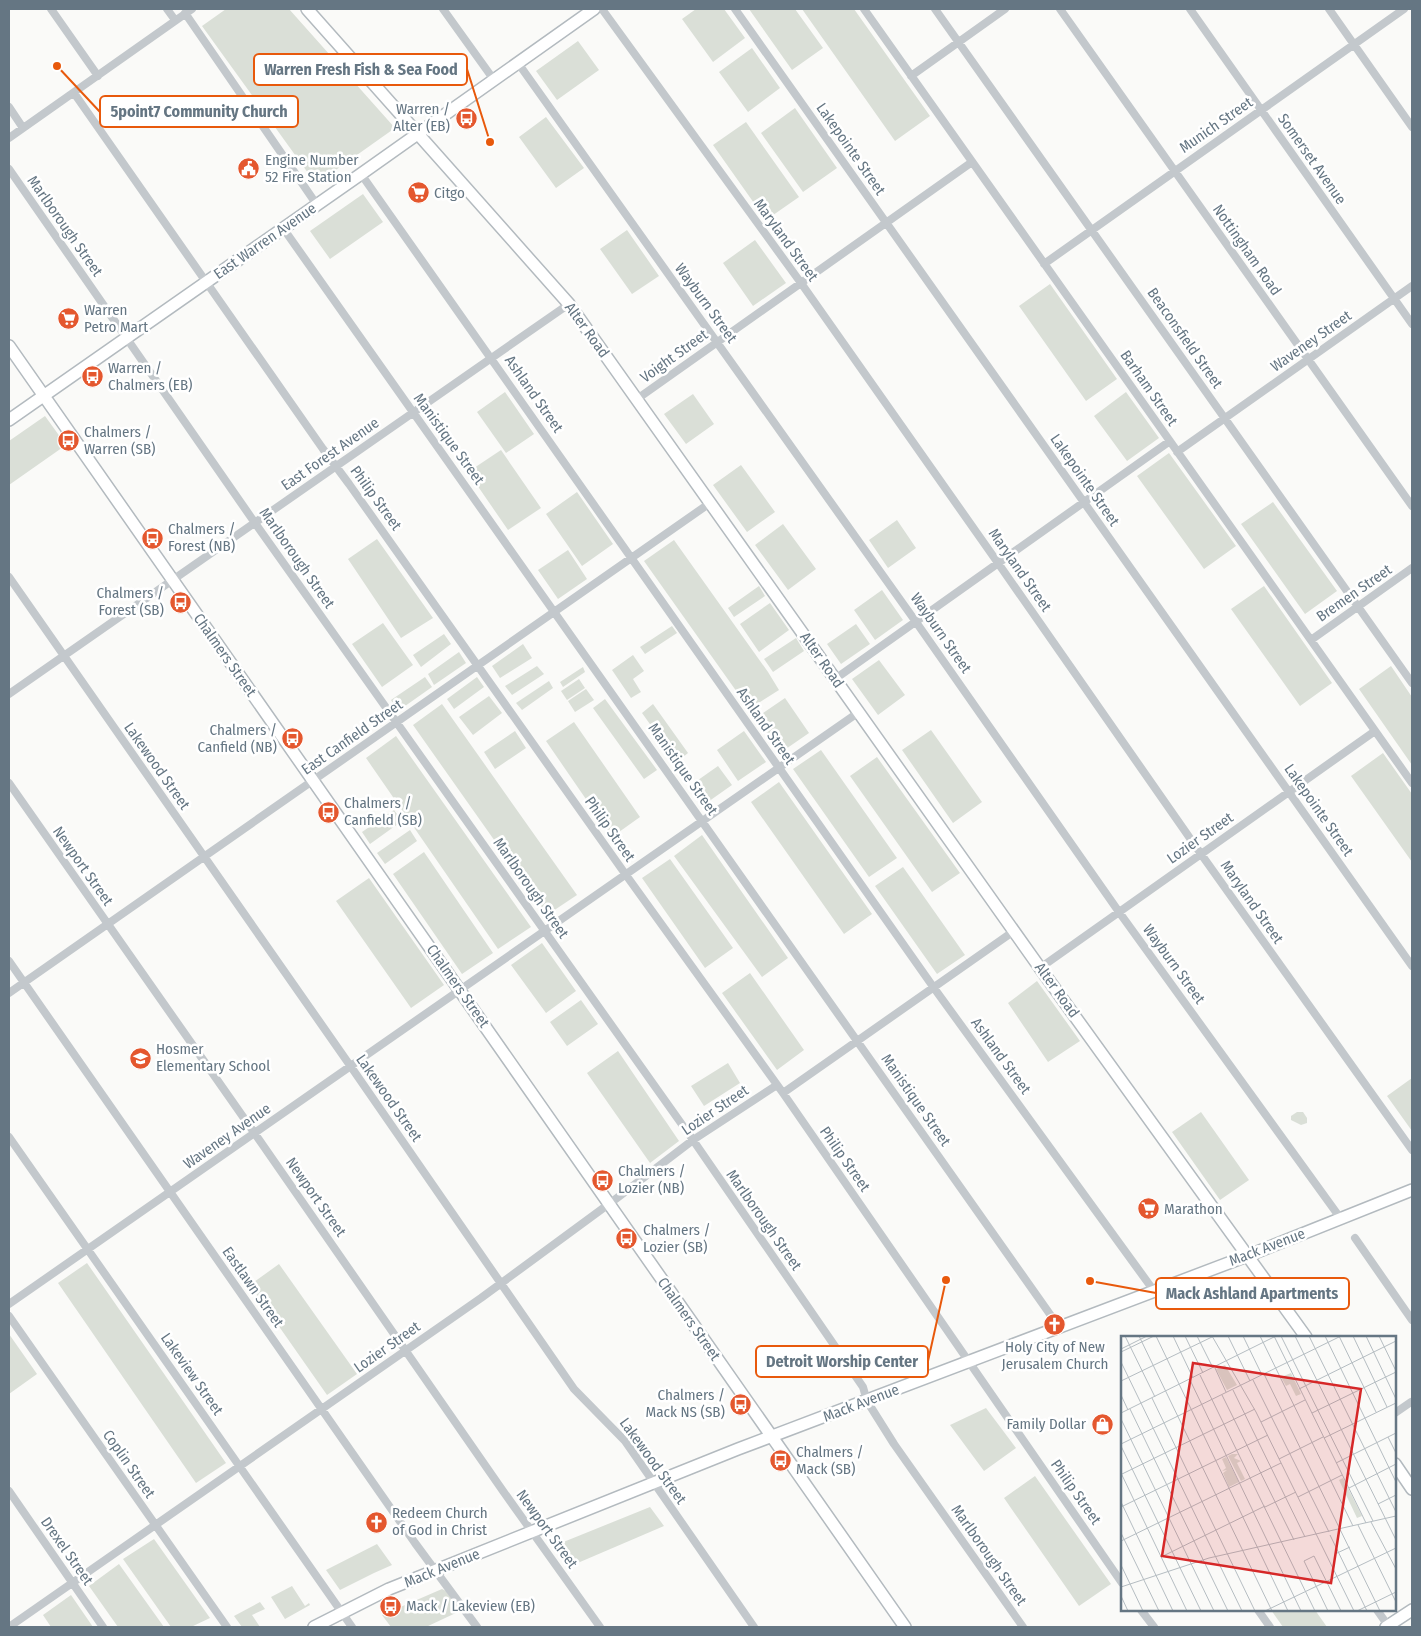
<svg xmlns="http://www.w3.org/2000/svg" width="1421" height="1636" viewBox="0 0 1421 1636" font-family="'Fira Sans Condensed',sans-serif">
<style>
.green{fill:#dadfd7}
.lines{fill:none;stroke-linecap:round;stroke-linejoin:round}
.secondary-casing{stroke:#b3babf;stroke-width:14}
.street{stroke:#c3c8cc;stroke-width:8}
.secondary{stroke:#fff;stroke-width:11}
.labels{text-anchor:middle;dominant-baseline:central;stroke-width:5;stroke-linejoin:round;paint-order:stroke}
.poi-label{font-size:15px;fill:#657683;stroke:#fff;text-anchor:start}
.street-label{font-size:15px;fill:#657683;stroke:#fff}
.inset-road{fill:none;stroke:#b5bdc2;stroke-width:1}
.view{fill:#d62828;fill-opacity:0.15;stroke:#d62828;stroke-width:2.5}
.inset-edge{fill:none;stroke:#657683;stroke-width:2.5}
.leader{fill:none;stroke:#e8590c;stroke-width:2}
.callout-dot{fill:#e8590c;stroke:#fff;stroke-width:2}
.callout{fill:#fff;stroke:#e8590c;stroke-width:2}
.callout-label{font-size:16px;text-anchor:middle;font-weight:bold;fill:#657683}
</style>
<rect width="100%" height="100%" fill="#fafaf8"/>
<path class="green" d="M226 9H289L395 128 316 184 202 26Z
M696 9H724L745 38 713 62 682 19Z
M749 9H795L823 48 792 70Z
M802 9H854L930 116 895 141Z
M578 41 599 70 557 100 536 71Z
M752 48 780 88 748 112 719 72Z
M795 108 837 168 803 192 761 133Z
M546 117 584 168 556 188 519 137Z
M746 122 799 197 766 220 713 145Z
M363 194 383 222 330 259 310 231Z
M627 230 659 276 632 294 600 249Z
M755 240 786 283 753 306 723 263Z
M1050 284 1117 379 1086 401 1019 306Z
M505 392 534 434 506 453 477 412Z
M1126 392 1159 438 1127 461 1094 416Z
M693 394 714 424 686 444 664 414Z
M45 416 66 445 9 485V441Z
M501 450 541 508 508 530 468 472Z
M1169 453 1236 546 1204 569 1137 476Z
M741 465 775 512 747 532 713 485Z
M577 492 613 544 582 566 546 514Z
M1273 502 1337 591 1305 614 1241 524Z
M897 520 916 548 888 568 869 540Z
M783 524 816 569 788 590 755 545Z
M377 539 433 618 401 638 348 559Z
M674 540 768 672 779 690 749 709 644 561Z
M568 550 587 579 558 599 538 570Z
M759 586 765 596 734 617 728 608Z
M1264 586 1332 683 1300 706 1231 609Z
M882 590 903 620 875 640 854 610Z
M770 603 789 630 759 652 740 624Z
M383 623 413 665 382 687 352 644Z
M856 624 870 644 841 664 827 644Z
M672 626 677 633 645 654 640 647Z
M444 634 451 644 421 667 413 655Z
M796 638 804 651 773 672 764 659Z
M523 644 532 658 500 678 492 666Z
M459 652 466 663 434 685 428 674Z
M633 655 644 671 633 679 641 692 631 698 612 670Z
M879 660 905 695 878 715 852 679Z
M537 666 544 674 512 695 505 686Z
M1391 666 1412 697V765L1359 689Z
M583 667 585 672 563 687 560 682Z
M425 677 432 687 398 711 391 700Z
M477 677 484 687 454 709 447 699Z
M579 679 585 688 567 700 561 691Z
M549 681 553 688 522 710 516 703Z
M586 689 594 700 575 712 568 701Z
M489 696 502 713 473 735 459 717Z
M785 698 809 733 780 753 756 718Z
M605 699 657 770 644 779 593 708Z
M442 704 577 895 547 915 413 725Z
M653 704 688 753 677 762 642 713Z
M574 722 640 817 612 837 546 741Z
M931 730 982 802 953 823 902 750Z
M515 731 526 748 495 769 484 752Z
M744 731 766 762 738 781 717 750Z
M396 736 531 927 498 949 366 758Z
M821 750 897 858 869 877 793 769Z
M1383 753 1412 794V862L1351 776Z
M877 757 960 873 932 892 850 776Z
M718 766 732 785 705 804 691 785Z
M779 782 872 914 844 934 751 802Z
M394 810 402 821 370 844 362 832Z
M410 830 417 841 385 864 377 853Z
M702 835 788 958 762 977 674 856Z
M424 852 493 953 462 974 393 874Z
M670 859 733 948 705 968 642 878Z
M903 867 965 955 937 974 875 886Z
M369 878 444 985 411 1008 336 901Z
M542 943 576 991 546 1013 511 965Z
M750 973 804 1050 777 1070 722 993Z
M1037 981 1080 1041 1048 1062 1008 1003Z
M581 1000 598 1024 567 1046 550 1022Z
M618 1051 679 1141 650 1163 587 1073Z
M728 1063 740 1083 704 1106 691 1086Z
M1412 1078V1131L1387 1096Z
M1201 1112 1249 1180 1220 1200 1172 1132Z
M1297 1112H1303L1307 1118V1123L1301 1125 1291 1120V1116Z
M87 1263 226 1463 196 1483 58 1283Z
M279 1264 357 1374 327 1395 250 1285Z
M9 1334 37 1374 9 1394Z
M986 1408 1016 1448 984 1471 950 1425Z
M1035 1476 1111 1584 1079 1606 1004 1498Z
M650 1507 664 1526 573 1565 556 1545Z
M154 1539 210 1618 191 1627H171L123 1559Z
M377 1544 392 1565 374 1573 340 1590 326 1570Z
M119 1564 164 1627H118L89 1586Z
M292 1586 305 1606 309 1603 310 1605 285 1619 271 1597Z
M442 1589 446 1591 460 1611 426 1627H391L382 1615Z
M71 1595 93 1627H51L43 1615Z
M260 1602 265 1609 252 1615 260 1627H242L234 1616Z
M1271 1610H1315L1327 1627H1283Z"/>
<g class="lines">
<defs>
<path id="secondary" d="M307 9 569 304 1040 968 1306 1337
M9 346 905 1627
M9 420 361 174 594 9
M1395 1464 1412 1489
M314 1627 389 1589 738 1449 1247 1256 1412 1190
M1386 1627 1412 1610"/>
</defs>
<use href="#secondary" class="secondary-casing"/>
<path class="street" d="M51 9 98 76
M167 9 175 20
M443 9 494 80
M602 9 801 283 998 563 1201 854 1412 1150
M735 9 1412 966
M864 9 1412 783
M935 9 1412 683
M1060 9 1412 506
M1190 9 1412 324
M1329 9 1412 127
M185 13 317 205
M518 63 916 622 1119 912 1341 1219
M911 76 1005 9
M74 93 323 449 349 484 626 875 783 1093 1122 1583
M9 107 23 128
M9 138 192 9
M9 169 255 523 693 1140 863 1387 867 1401 894 1444 1023 1627
M361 174 934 988 1154 1291
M283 228 1059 1327
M1044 264 1404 9
M637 399 972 162
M1177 452 1412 286
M9 577 356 1074 574 1389 625 1441 754 1627
M1311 640 1412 568
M835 679 1170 441
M9 694 569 304
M9 783 260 1141 503 1491 600 1627
M9 961 415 1543 477 1627
M1040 968 1375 731
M9 993 710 503
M783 1093 1014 931
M9 1137 352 1627
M1355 1238 1412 1320
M9 1304 859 712
M9 1316 227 1627
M1395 1413 1411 1402
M9 1491 103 1627
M1141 1610 1154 1627
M1258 1610 1270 1627
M1377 1610 1389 1627
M9 1627 481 1298 617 1198 693 1140 777 1085"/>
<use href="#secondary" class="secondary"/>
</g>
<defs>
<symbol id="bus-disc" viewBox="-11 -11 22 22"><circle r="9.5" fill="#e4572e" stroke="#fff"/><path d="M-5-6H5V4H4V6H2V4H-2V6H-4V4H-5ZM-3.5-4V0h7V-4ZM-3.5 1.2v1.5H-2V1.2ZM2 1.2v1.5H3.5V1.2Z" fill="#fff"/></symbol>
<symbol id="civic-disc" viewBox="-11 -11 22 22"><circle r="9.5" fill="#e4572e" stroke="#fff"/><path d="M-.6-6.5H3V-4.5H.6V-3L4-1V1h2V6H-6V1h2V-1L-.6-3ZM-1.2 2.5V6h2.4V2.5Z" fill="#fff"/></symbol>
<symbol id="supermarket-disc" viewBox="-11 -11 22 22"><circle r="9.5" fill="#e4572e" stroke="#fff"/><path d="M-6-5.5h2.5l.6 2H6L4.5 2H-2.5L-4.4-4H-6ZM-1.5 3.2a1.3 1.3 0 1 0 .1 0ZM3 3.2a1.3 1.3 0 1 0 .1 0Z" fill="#fff"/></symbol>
<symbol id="school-disc" viewBox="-11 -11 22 22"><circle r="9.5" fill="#e4572e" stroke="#fff"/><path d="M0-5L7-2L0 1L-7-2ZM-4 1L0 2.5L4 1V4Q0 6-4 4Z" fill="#fff"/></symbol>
<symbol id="church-disc" viewBox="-11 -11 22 22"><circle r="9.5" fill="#e4572e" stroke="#fff"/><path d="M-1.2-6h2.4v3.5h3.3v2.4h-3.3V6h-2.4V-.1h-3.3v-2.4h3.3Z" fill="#fff"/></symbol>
<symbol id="shop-disc" viewBox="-11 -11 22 22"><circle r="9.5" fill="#e4572e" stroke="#fff"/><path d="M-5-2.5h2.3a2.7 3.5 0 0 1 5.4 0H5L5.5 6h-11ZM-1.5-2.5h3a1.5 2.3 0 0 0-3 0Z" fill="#fff"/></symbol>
</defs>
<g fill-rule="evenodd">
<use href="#bus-disc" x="454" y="106" width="25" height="25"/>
<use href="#civic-disc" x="236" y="156" width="25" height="25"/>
<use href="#supermarket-disc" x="406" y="180" width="25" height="25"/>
<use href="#supermarket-disc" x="56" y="306" width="25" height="25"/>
<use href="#bus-disc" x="80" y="364" width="25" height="25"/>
<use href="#bus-disc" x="56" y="428" width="25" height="25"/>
<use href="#bus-disc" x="140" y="526" width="25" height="25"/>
<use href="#bus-disc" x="168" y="590" width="25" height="25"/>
<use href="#bus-disc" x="280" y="726" width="25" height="25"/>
<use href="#bus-disc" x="316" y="800" width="25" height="25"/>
<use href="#school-disc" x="128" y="1046" width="25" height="25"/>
<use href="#bus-disc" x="590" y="1168" width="25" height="25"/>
<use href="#supermarket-disc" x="1136" y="1196" width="25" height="25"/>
<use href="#bus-disc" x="614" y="1226" width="25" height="25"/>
<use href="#church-disc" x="1042" y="1312" width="25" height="25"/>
<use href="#bus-disc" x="728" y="1392" width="25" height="25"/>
<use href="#shop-disc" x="1090" y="1412" width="25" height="25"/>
<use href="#bus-disc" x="768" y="1448" width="25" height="25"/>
<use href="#church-disc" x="364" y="1510" width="25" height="25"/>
<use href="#bus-disc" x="378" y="1594" width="25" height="25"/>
</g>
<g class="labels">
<g class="poi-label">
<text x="450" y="109" text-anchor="end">Warren /<tspan x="450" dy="17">Alter (EB)</tspan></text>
<text x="265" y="160">Engine Number<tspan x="265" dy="17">52 Fire Station</tspan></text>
<text x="434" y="193">Citgo</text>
<text x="84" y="310">Warren<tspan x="84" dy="17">Petro Mart</tspan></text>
<text x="108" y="368">Warren /<tspan x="108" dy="17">Chalmers (EB)</tspan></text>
<text x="84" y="432">Chalmers /<tspan x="84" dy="17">Warren (SB)</tspan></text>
<text x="168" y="529">Chalmers /<tspan x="168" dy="17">Forest (NB)</tspan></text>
<text x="164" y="593" text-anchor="end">Chalmers /<tspan x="164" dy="17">Forest (SB)</tspan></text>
<text x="277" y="730" text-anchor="end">Chalmers /<tspan x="277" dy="17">Canfield (NB)</tspan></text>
<text x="344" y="803">Chalmers /<tspan x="344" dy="17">Canfield (SB)</tspan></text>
<text x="156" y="1049">Hosmer<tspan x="156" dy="17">Elementary School</tspan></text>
<text x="618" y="1171">Chalmers /<tspan x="618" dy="17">Lozier (NB)</tspan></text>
<text x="1164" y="1209">Marathon</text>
<text x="643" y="1230">Chalmers /<tspan x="643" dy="17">Lozier (SB)</tspan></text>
<text x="1055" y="1347" text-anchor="middle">Holy City of New<tspan x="1055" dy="17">Jerusalem Church</tspan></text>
<text x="725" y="1395" text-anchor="end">Chalmers /<tspan x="725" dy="17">Mack NS (SB)</tspan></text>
<text x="1086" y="1424" text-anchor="end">Family Dollar</text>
<text x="796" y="1452">Chalmers /<tspan x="796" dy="17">Mack (SB)</tspan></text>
<text x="392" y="1513">Redeem Church<tspan x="392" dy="17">of God in Christ</tspan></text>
<text x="406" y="1606">Mack / Lakeview (EB)</text>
</g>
<g class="street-label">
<text transform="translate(1216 125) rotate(-35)">Munich Street</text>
<text transform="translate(851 149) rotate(55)">Lakepointe Street</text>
<text transform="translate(1312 159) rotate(55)">Somerset Avenue</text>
<text transform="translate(65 226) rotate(55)">Marlborough Street</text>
<text transform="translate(786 240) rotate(54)">Maryland Street</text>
<text transform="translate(265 241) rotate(-35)">East Warren Avenue</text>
<text transform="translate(1247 250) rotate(55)">Nottingham Road</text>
<text transform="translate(706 303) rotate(54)">Wayburn Street</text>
<text transform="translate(587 330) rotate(54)">Alter Road</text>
<text transform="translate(1185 338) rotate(55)">Beaconsfield Street</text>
<text transform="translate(1311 341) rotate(-35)">Waveney Street</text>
<text transform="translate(674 356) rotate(-36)">Voight Street</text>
<text transform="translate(1149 388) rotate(55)">Barham Street</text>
<text transform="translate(534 394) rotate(55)">Ashland Street</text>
<text transform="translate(449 439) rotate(54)">Manistique Street</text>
<text transform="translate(330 454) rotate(-35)">East Forest Avenue</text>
<text transform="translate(1085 480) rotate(55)">Lakepointe Street</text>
<text transform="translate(376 498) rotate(54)">Philip Street</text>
<text transform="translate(297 558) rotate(55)">Marlborough Street</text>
<text transform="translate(1020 570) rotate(55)">Maryland Street</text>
<text transform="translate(1354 593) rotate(-35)">Bremen Street</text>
<text transform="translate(941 633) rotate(55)">Wayburn Street</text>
<text transform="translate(225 655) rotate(55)">Chalmers Street</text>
<text transform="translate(822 660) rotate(55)">Alter Road</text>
<text transform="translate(766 726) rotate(55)">Ashland Street</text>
<text transform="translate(352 737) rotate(-35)">East Canfield Street</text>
<text transform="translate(157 766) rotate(55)">Lakewood Street</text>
<text transform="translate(683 769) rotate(55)">Manistique Street</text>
<text transform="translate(1319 810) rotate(55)">Lakepointe Street</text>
<text transform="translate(610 829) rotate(55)">Philip Street</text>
<text transform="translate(1200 838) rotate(-35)">Lozier Street</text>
<text transform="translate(83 866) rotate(55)">Newport Street</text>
<text transform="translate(531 888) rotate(55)">Marlborough Street</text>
<text transform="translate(1252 902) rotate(55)">Maryland Street</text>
<text transform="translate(1174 964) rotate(54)">Wayburn Street</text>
<text transform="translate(458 986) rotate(55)">Chalmers Street</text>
<text transform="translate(1057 990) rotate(54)">Alter Road</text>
<text transform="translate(1001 1056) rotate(54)">Ashland Street</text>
<text transform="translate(389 1098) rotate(55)">Lakewood Street</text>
<text transform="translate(916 1100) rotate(55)">Manistique Street</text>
<text transform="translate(715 1110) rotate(-34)">Lozier Street</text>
<text transform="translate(227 1136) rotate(-35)">Waveney Avenue</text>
<text transform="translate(845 1159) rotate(55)">Philip Street</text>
<text transform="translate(316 1197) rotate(55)">Newport Street</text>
<text transform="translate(764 1220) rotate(55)">Marlborough Street</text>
<text transform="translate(1267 1247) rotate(-21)">Mack Avenue</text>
<text transform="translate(253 1287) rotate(55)">Eastlawn Street</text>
<text transform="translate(689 1319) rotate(55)">Chalmers Street</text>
<text transform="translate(387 1347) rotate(-35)">Lozier Street</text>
<text transform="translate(192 1374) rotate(55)">Lakeview Street</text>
<text transform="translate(861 1403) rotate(-21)">Mack Avenue</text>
<text transform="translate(653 1461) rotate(54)">Lakewood Street</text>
<text transform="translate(129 1464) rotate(55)">Coplin Street</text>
<text transform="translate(1076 1492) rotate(55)">Philip Street</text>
<text transform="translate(547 1529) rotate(54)">Newport Street</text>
<text transform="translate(67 1551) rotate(55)">Drexel Street</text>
<text transform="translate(989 1555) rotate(55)">Marlborough Street</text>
<text transform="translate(442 1568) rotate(-22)">Mack Avenue</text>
</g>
</g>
<g transform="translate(1121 1336)">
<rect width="275" height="275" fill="#fafaf8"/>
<path d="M104 29 116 49 106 54 95 33ZM170 37 180 58 175 60 169 48 165 50 160 41ZM111 118H117L113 122 120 125 116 127 124 143 120 145 107 120ZM105 121 118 146 108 151 102 137 106 134 101 135 105 132 101 123ZM222 142 241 180 236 182 218 144Z" fill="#dadfd7"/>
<path class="inset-road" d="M4 0 34 61M18 0 151 275M35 0 167 275M52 0 72 42M64 0 82 37M76 0 92 32M91 0 135 76 233 275M107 0 129 45M122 0 141 39M139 0 232 190M153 0 245 187M160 0 252 185M174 0 275 204M188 0 275 176M204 0 275 146M218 0 255 76M232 0 266 71M245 0 275 63M258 0 275 35M0 13 26 0M0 16 33 0M0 26 121 275M94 32 105 56M143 38 259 275M79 39 194 275M69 44 180 275M132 44 208 196M0 45 93 0M178 53 275 5M112 54 184 201M0 59 7 74M101 59 173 204M31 62 134 275M9 73 107 275M0 77 155 0M191 77 275 36M0 83 93 275M140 86 184 64M267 101 275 117M203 102 275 67M0 108 220 0M0 110 80 275M158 123 202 101M215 127 275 97M0 137 66 275M1 138 134 73M228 152 275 128M177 161 221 139M0 166 52 275M257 168 275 159M0 171 147 99M144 171 175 156M250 186 275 233M237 189 275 266M0 197 38 275M209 199 246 275M0 205 160 127M214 218 229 211M40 221 144 170M0 229 22 275M0 251 88 222 275 180M0 260 7 275M144 275 275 212M207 275 183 225 193 220 220 275M236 275 275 256"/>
<path class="view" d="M72 27 240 53 210 247 41 220Z"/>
<rect width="275" height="275" class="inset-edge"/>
</g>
<path class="leader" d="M490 142L467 69M57 66L100 112M1090 1281L1156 1293M946 1280L928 1361"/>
<g class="callout-dot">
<circle cx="490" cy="142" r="5"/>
<circle cx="57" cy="66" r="5"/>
<circle cx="1090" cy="1281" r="5"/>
<circle cx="946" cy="1280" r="5"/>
</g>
<g class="callout">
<rect x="254" y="54" width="213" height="31" rx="5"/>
<rect x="100" y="96" width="198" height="31" rx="5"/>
<rect x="1156" y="1278" width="193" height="31" rx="5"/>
<rect x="756" y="1346" width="172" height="31" rx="5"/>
</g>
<g class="callout-label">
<text x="361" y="75">Warren Fresh Fish &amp; Sea Food</text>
<text x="199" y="117">5point7 Community Church</text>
<text x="1252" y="1299">Mack Ashland Apartments</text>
<text x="842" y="1367">Detroit Worship Center</text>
</g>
<rect width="1421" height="1636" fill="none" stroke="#657683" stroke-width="20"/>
</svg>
